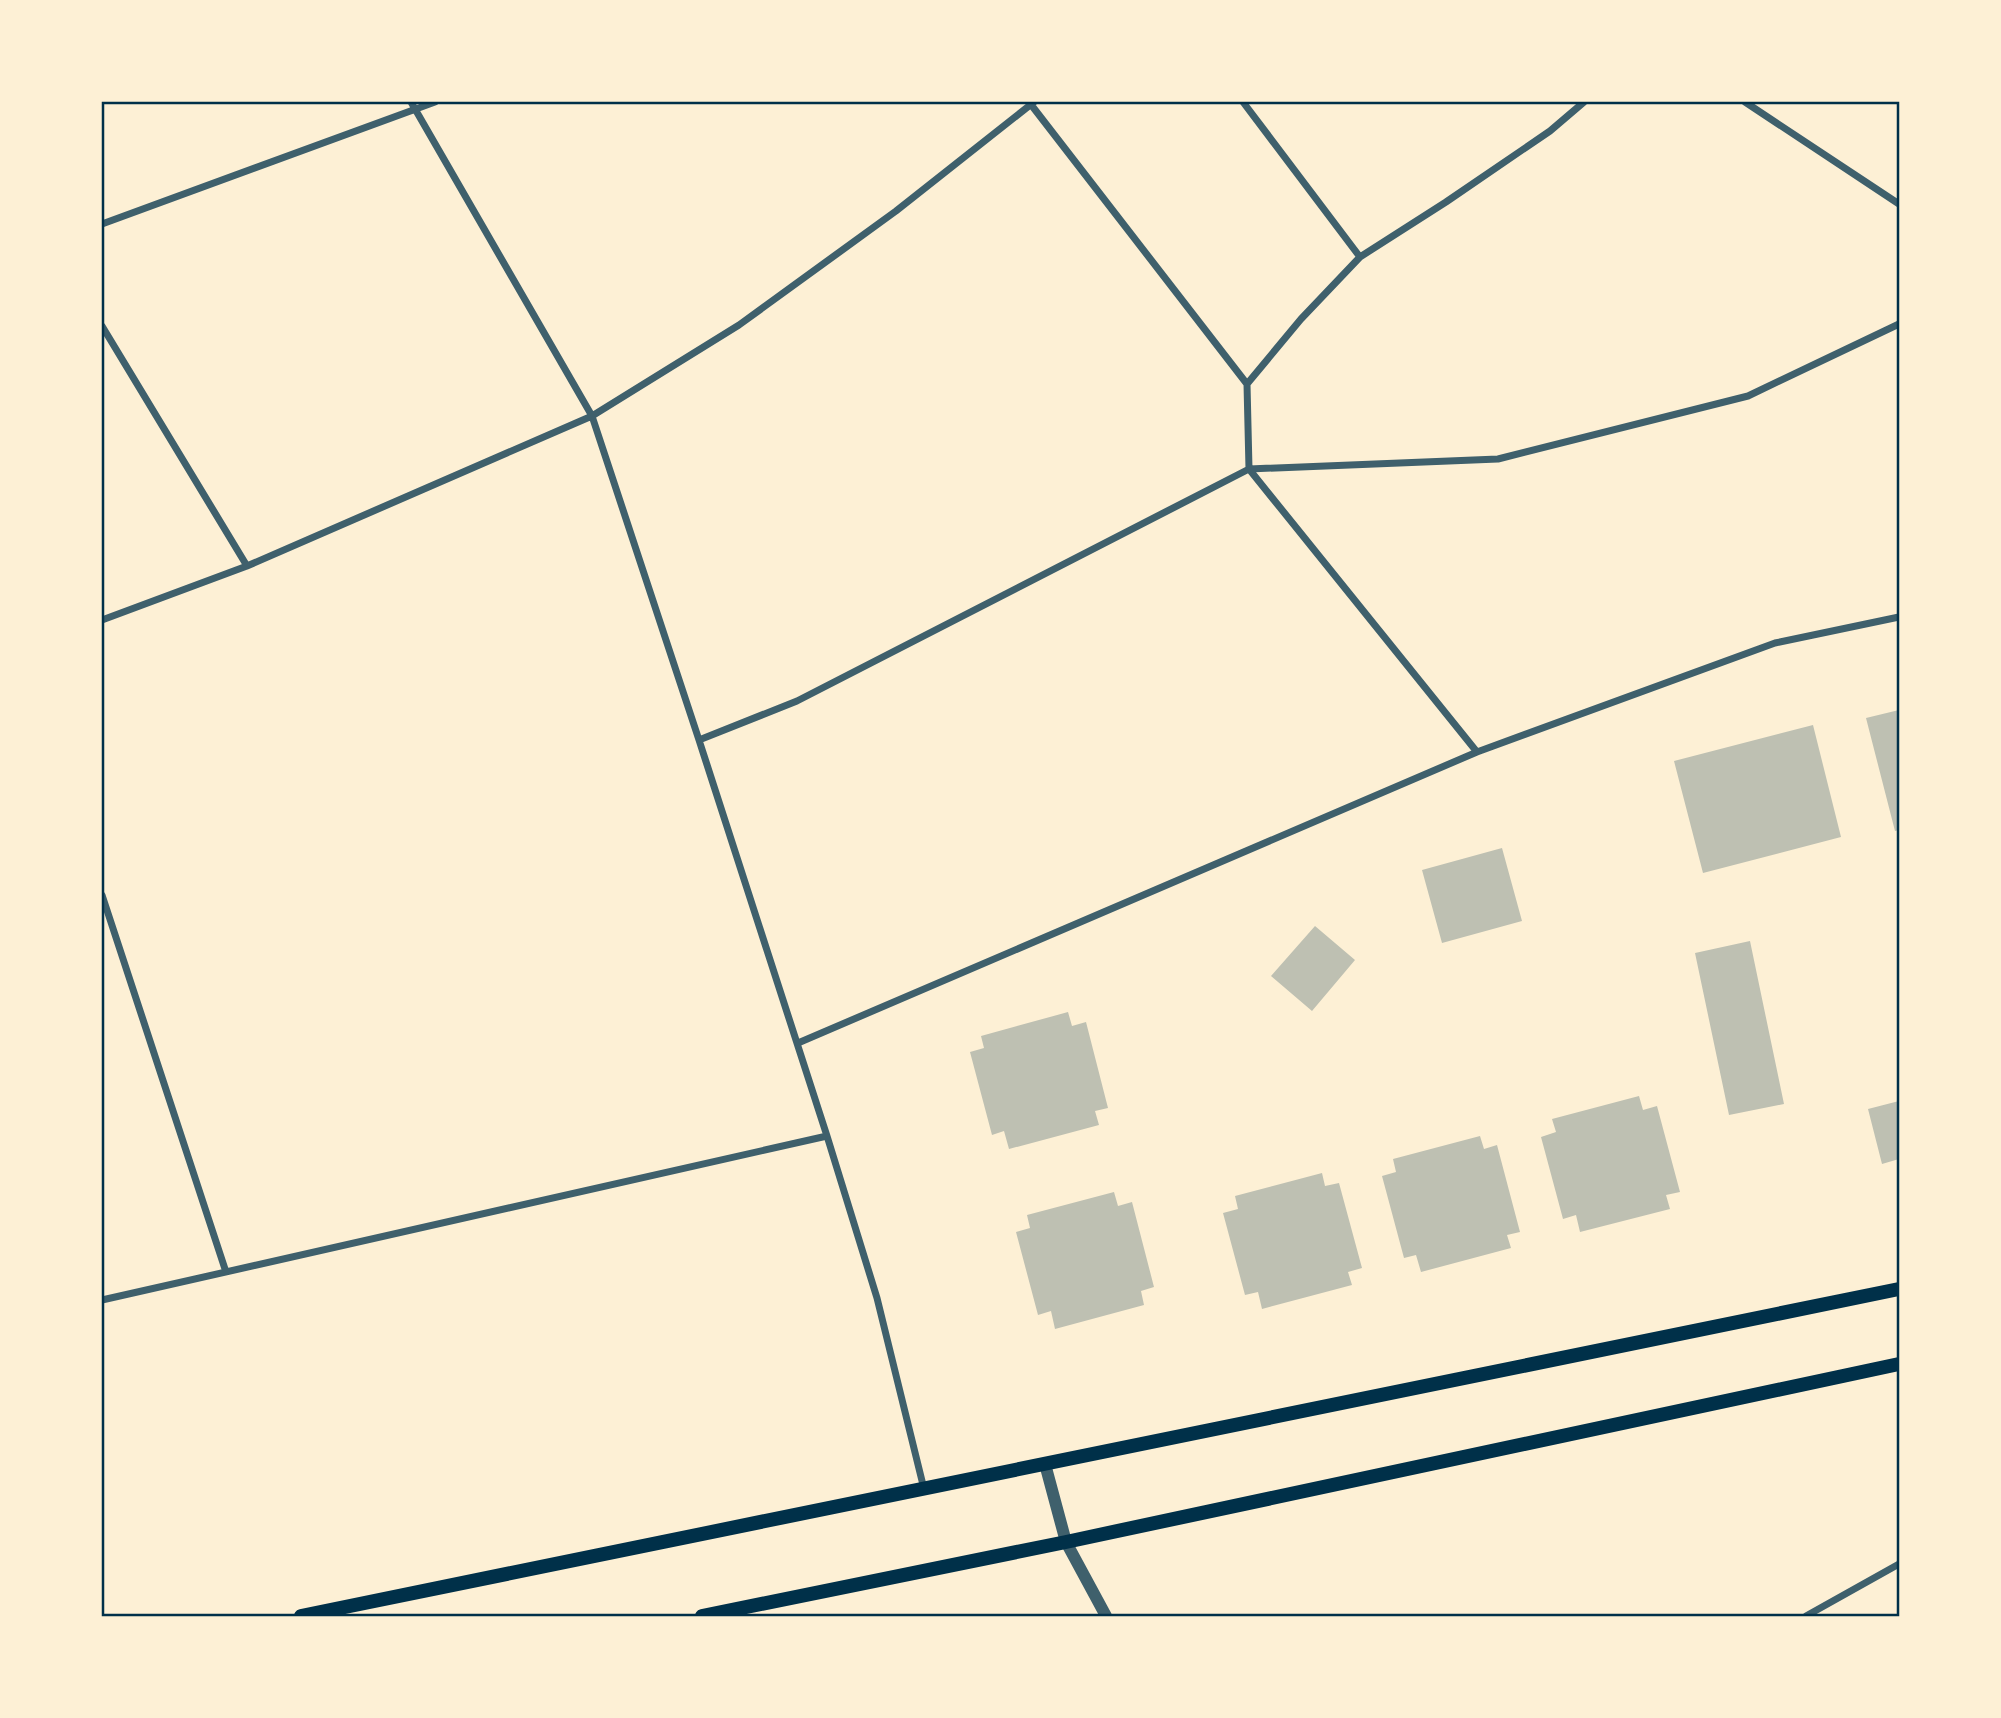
<svg xmlns="http://www.w3.org/2000/svg" width="2001" height="1718" viewBox="0 0 2001 1718" font-family="Roboto,sans-serif">
<style>
.building{fill:#bec0b2}
.lines{fill:none;stroke-linecap:round;stroke-linejoin:round}
.minor{stroke:#3f606c;stroke-width:7}
.tertiary{stroke:#3f606c;stroke-width:12}
.secondary{stroke:#003049;stroke-width:14}
.neatline{fill:none;stroke:#003049;stroke-width:2.5}
</style>
<rect width="100%" height="100%" fill="#fdf0d5"/>
<path class="building" d="M1899 710V830L1895 831 1866 718Z
M1813 725 1841 837 1703 873 1674 761Z
M1502 848 1522 921 1442 943 1422 870Z
M1315 926 1355 960 1312 1011 1271 976Z
M1750 941 1784 1104 1729 1115 1695 953Z
M1068 1012 1072 1026 1086 1022 1108 1108 1095 1111 1099 1125 1009 1149 1004 1131 992 1135 970 1052 984 1048 981 1036Z
M1639 1096 1643 1110 1657 1106 1680 1192 1666 1195 1670 1209 1580 1232 1576 1215 1563 1219 1541 1137 1556 1132 1552 1119Z
M1899 1101V1159L1882 1164 1868 1109Z
M1480 1136 1484 1149 1497 1145 1520 1232 1507 1235 1511 1248 1421 1272 1416 1255 1404 1258 1382 1176 1396 1172 1393 1159Z
M1322 1173 1325 1186 1339 1183 1362 1268 1348 1272 1352 1285 1262 1309 1258 1292 1245 1295 1223 1213 1238 1209 1235 1196Z
M1114 1192 1118 1206 1132 1202 1154 1287 1141 1291 1144 1305 1055 1329 1051 1311 1038 1315 1016 1232 1030 1228 1027 1215Z"/>
<g class="lines">
<path class="minor" d="M411 102 592 416 699 740 827 1136 877 1298 924 1489
M1029 102 1247 384
M1243 102 1360 257
M1745 102 1899 204
M102 224 435 102
M102 326 247 566
M102 620 247 566 592 416 739 325 896 211 1034 102
M699 740 797 701 1249 469 1498 459 1748 396 1899 324
M1477 752 1249 469 1247 384 1301 319 1360 257 1446 202 1550 131 1584 102
M102 895 226 1272
M798 1043 1477 752 1775 643 1899 617
M102 1300 827 1136
M1806 1616 1899 1564"/>
<path class="tertiary" d="M1045 1464 1066 1542 1106 1616"/>
<path class="secondary" d="M301 1616 1899 1289
M702 1616 1066 1542 1899 1364"/>
</g>
<rect width="2001" height="1718" fill="none" stroke="#fdf0d5" stroke-width="206"/>
<rect x="103" y="103" width="1795" height="1512" class="neatline"/>
</svg>
